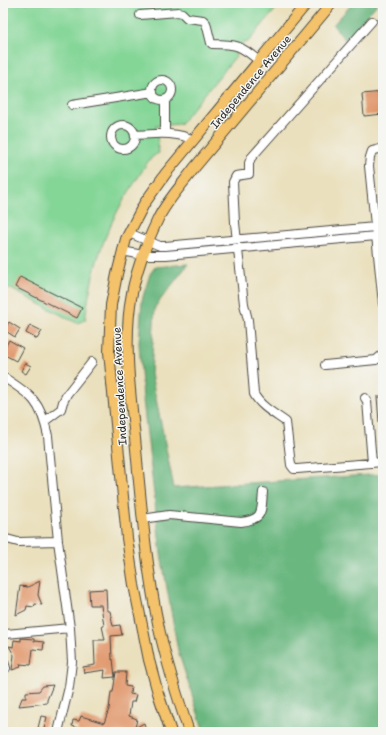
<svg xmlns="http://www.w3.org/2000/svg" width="386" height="735" viewBox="0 0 386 735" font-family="'Shantell Sans',sans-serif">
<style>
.green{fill:#84d697;stroke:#588061}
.forest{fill:#6bb780;stroke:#4b7156}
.building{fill:#e09467}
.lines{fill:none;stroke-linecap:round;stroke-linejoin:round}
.minor-casing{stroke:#484641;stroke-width:10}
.major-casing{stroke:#484641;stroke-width:12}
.minor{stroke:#fff;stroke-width:8}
.major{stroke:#f3c26a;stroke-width:10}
.labels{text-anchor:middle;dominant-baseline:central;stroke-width:3;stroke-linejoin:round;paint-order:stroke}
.street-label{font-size:11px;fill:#2b2b2b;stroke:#f6f6f2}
</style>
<rect width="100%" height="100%" fill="#f6f6f2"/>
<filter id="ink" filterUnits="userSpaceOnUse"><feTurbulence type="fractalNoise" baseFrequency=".025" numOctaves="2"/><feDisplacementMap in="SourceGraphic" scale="8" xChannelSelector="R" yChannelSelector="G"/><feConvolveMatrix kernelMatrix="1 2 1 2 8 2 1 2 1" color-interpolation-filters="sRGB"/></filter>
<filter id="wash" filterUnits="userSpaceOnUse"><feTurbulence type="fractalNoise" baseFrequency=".012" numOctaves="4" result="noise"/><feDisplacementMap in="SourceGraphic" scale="16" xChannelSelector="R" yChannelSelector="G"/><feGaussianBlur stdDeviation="0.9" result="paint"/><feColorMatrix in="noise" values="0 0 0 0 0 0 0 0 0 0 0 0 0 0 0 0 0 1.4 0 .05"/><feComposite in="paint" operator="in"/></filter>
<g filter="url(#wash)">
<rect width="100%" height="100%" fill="#eae0bd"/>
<path class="green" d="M6 3H281L248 42 243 43 235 52 236 56 180 124 156 126 159 153C149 157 144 168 139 176 128 193 117 210 109 229 96 257 89 290 85 320L77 323 3 285V8Z"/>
<path class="forest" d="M353 3H378L345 40 333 25Z
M188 264 155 307 151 374 174 488 383 474V732H204L178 651 161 554 143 400 139 343 142 300 150 274 155 267Z"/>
<g id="blocks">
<path class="building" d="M383 92V114L364 116 362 94Z
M20 277 82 308 77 318 15 287Z
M9 322 20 329 15 337 4 330Z
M30 325 42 331 37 339 26 333Z
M9 340 23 348 16 361 3 354V351Z
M25 363 31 366 26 374 21 371Z
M377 397H383V422H379Z
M40 581 38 595 42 605 35 604 34 607 27 606 26 610 16 615 20 586 28 587Z
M106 589 107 611H110L113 626 120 625 122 635 111 636 112 660 113 659 115 677 104 678 105 670 84 673 83 667 95 665 94 640H105L102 626H104L101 605H90L89 590Z
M21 638 34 639V641L44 642 43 650 33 649 31 665 20 664 21 667 12 670 14 655 9 646 13 647 14 640 21 641Z
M116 672H126L125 686 131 687 130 694 136 695 134 702H131L129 716 137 719 135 728 144 723 146 732H77L78 728 72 726 73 720 79 721 81 716 104 723 109 709 111 692H113Z
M53 685 47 700V703L19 706 22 698H26V692L39 691 43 686Z
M41 716 47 717 44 729 38 728Z"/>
</g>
</g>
<g filter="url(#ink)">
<use href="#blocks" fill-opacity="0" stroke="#484641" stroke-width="1"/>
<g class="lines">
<defs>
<path id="minor" d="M140 15 178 12 182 13 187 18 203 20 206 23 211 43 212 44C237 44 240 45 259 61
M372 21 251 158 249 163V174L236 176 233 182 235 223 244 304 248 320 254 394C260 406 275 414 286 422L291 465 294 469H297L383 462
M152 90a10 10 0 1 1 20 0a10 10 0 1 1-20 0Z
M72 105 153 92
M111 137a12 12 0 1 1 24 0a12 12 0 1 1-24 0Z
M165 133V100
M135 135C156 134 174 131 194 140
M383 148 372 151 370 157 369 166 383 304
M374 212 383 211
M129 233 160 246H165L375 227
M122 251 143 255H166L376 236
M325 365 376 360 383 354
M3 377C32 395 41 402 48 436L58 541 70 628 72 662 69 687 58 732
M365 398 367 401 372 463
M45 421 61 409 63 402 67 394 92 362
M142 519 169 515 241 522C264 519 261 512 263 492
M3 538 18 542 58 541
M3 636 6 634 70 628
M3 659 6 668"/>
<path id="major" d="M171 732 158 693 149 660 134 585 127 538 109 352 111 305 117 274 126 239 144 204 166 173 307 3
M189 732C178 699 168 667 160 633 146 569 141 503 135 438 130 393 123 338 132 293 137 268 147 242 158 219 167 200 183 184 195 167L332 3"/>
</defs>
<use href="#minor" class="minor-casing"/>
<use href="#major" class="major-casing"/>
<use href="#minor" class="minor"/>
<use href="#major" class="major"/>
</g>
</g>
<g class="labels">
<g class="street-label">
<text transform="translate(251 82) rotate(-50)">Independence Avenue</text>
<text transform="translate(120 386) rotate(-93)">Independence Avenue</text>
</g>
</g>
<rect width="386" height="735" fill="none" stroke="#f6f6f2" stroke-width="16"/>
</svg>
